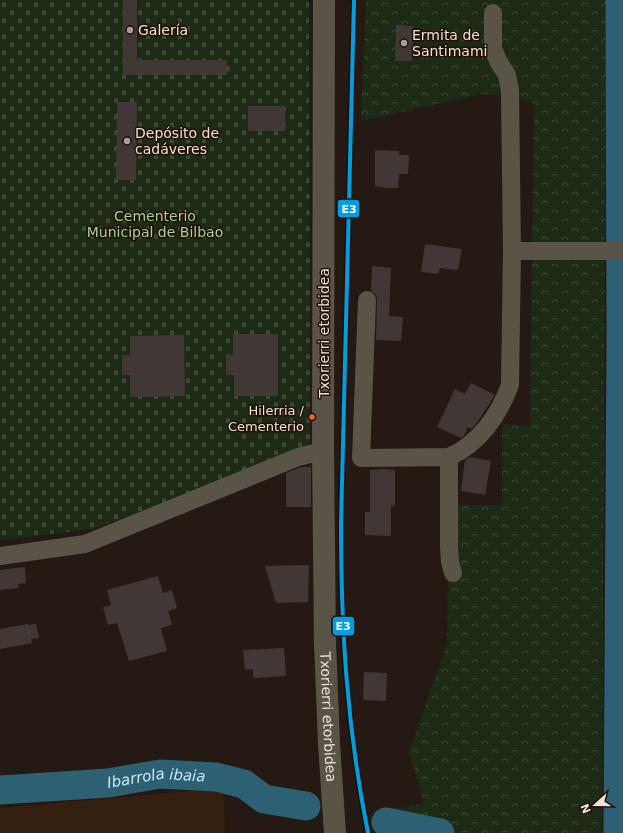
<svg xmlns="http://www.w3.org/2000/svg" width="623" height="833" viewBox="0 0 623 833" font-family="'DejaVu Sans',sans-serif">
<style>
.built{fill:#341f10}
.cemetery{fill:url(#cemetery-stones)}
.park{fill:url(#park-crowns)}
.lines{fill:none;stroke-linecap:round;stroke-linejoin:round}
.stream{stroke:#2e6074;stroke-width:5}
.river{stroke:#2e6074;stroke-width:29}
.building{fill:#413836}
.minor{stroke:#5a5347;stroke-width:18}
.tertiary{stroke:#5a5347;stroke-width:22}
.rail-1-casing{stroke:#201005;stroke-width:7}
.rail-1{stroke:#009de0;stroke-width:4}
.poi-dot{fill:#a89c95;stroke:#201005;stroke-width:1.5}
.bus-dot{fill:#f26522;stroke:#201005;stroke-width:1.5}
.labels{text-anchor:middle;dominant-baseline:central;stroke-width:3;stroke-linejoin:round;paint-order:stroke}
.bus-label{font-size:13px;fill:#efe2db;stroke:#201005;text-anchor:end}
.poi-label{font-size:14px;fill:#efe2db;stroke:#201005;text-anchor:start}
.park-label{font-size:14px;fill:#a3d496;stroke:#201005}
.street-label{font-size:14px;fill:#efe2db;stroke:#201005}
.water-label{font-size:15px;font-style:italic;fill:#c6e7f5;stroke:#201005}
.line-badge{stroke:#201005;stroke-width:1.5}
.badge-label{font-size:11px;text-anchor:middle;font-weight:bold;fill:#fff}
</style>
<defs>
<pattern id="cemetery-stones" width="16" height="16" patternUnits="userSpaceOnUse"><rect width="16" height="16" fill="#1c2a16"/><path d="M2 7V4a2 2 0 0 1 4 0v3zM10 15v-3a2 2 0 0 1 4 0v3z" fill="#3d4937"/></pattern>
<pattern id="park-crowns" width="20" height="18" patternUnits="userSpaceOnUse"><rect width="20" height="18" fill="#1c2a16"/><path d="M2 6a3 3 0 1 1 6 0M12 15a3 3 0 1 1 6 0" fill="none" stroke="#3d4937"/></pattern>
</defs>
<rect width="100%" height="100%" fill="#241a13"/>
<path class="built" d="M223 788 225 833H0V808Z"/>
<path class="cemetery" d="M0 0H309L310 448 93 529 0 540Z"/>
<path class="park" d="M366 0H606L602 833H381L376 811 424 804 409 752 447 644 449 505H502V424L530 426 534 104 517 97 483 94 361 121Z"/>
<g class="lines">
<path class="stream" d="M619 656H623"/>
<g class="river">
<path id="s1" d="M0 790 108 783 160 774 216 777 244 784 264 799 306 806"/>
<path d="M386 822 440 833"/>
<path d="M618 833 621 338 620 0"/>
</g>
</g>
<path class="building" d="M123 0H137V60H227V75H123Z
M396 25 413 26 412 61H395Z
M117 102H137L136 180H116Z
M248 106H285V131H248Z
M375 150 399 151V155H409L408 174H399L398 188H386L375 186Z
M425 244 462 249 458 270 440 268 438 274 421 272Z
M372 266 391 268 389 316 403 317 401 341 376 340 377 300 376 295 371 291Z
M233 334H278V396H234V375H226V355H233Z
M184 335 185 396 130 397V375H122V355H130V336Z
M471 383 495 395 478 421 471 429 468 427 464 436 461 438 437 427 455 389 465 394Z
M470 457 491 461 485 495 461 491 465 460Z
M301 467H311V507H286V473Z
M383 469 395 470V506H391V536L365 535V512H370V470Z
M309 565 308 602 276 603 265 566Z
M25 567 26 583 18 584 19 588 0 590V570Z
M158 576 163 593 172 590 177 608 168 611 172 625 161 628 167 651 129 661 117 623 108 625 103 607 111 605 107 590Z
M28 624 29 625 36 624 39 638 31 639 32 643 0 649V629Z
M284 648 286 676 253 678V669L245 670 243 650Z
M364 672 387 673 386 701 363 700Z"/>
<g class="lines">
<path class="minor" d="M512 251H623
M367 300 361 458 449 457
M0 556 85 544 298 457 323 451
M453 573 450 562 449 546V457C479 444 499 415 510 385L512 251 510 91 507 75 499 63 493 48V13"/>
<path class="tertiary" id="s2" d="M324 0 323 451 325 643 329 744 335 833"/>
<defs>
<path id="rail-1" d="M354 0 341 524C341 630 347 728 368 833"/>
</defs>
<use href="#rail-1" class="rail-1-casing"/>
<use href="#rail-1" class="rail-1"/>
</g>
<g class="poi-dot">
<circle cx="130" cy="30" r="4"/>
<circle cx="404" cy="43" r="4"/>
<circle cx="127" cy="141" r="4"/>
</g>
<circle class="bus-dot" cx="312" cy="417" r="3.5"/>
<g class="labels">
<g class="bus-label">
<text x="304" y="410">Hilerria /<tspan x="304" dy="16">Cementerio</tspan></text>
</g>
<g class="poi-label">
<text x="138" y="30">Galería</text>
<text x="412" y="35">Ermita de<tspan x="412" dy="16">Santimami</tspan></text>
<text x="135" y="133">Depósito de<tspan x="135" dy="16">cadáveres</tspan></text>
</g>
<g class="park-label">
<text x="155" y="216">Cementerio<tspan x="155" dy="16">Municipal de Bilbao</tspan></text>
</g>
<g class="street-label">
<text transform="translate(324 333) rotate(-90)">Txorierri etorbidea</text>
<text stroke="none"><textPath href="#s2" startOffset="717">Txorierri etorbidea</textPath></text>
</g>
<g class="water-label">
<text stroke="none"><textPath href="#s1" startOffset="157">Ibarrola ibaia</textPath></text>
</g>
</g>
<g class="line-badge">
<rect x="337" y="199" width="23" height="19" rx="4" fill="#009de0"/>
<rect x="332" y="616" width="23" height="20" rx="4" fill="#009de0"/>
</g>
<g class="badge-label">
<text x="349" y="213">E3</text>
<text x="343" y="630">E3</text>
</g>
<g transform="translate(595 805) rotate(249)" stroke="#201005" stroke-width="3" paint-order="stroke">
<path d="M0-3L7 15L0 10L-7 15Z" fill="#efe2db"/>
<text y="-6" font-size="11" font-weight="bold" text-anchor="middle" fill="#efe2db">N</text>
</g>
</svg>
